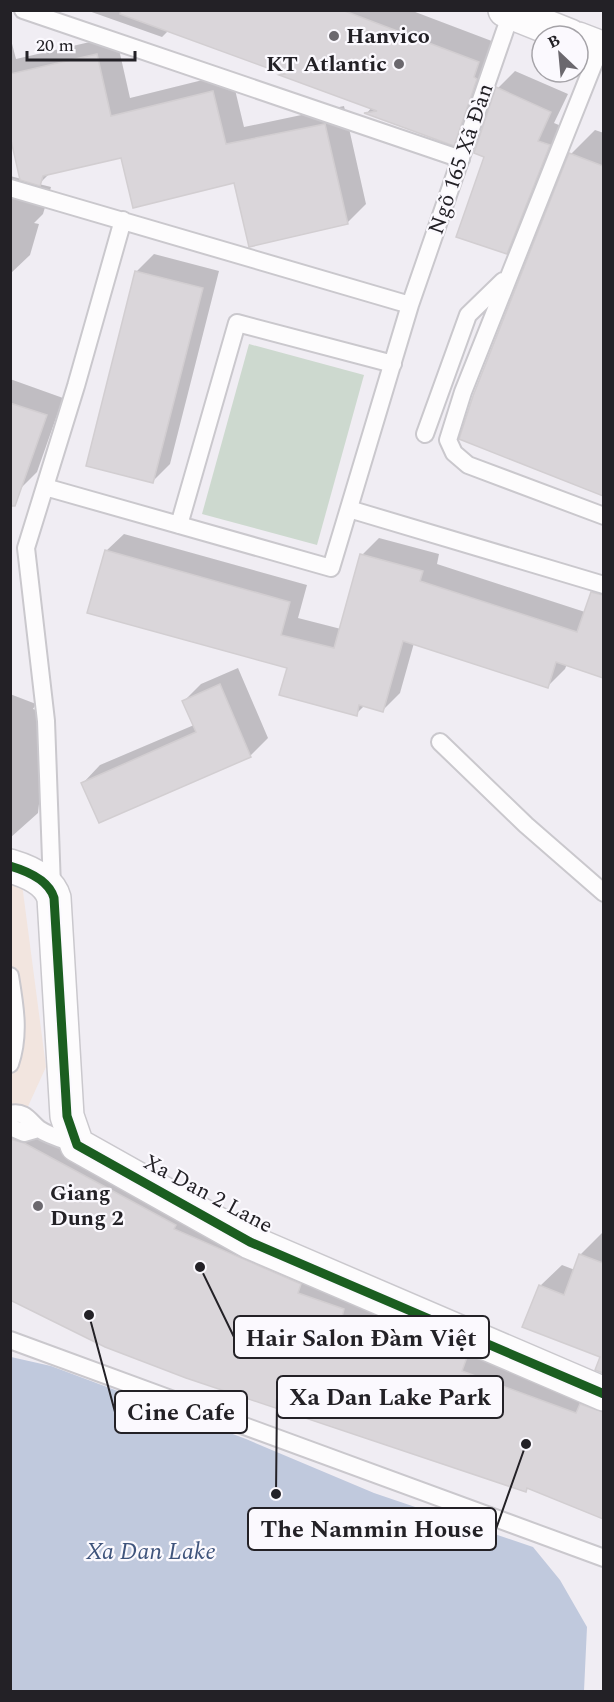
<svg xmlns="http://www.w3.org/2000/svg" width="614" height="1702" viewBox="0 0 614 1702" font-family="Spectral,serif">
<style>
.commercial{fill:#f2e5df}
.green{fill:#cdd9cf}
.water{fill:#c0c9dd}
.shadow{fill:#0003}
.building{fill:#dad6da;stroke:#d2ced1;stroke-width:1.5}
.lines{fill:none;stroke-linecap:round;stroke-linejoin:round}
.lane-casing{stroke:#cac8cd;stroke-width:20}
.street-casing{stroke:#cac8cd;stroke-width:36}
.primary-casing{stroke:#cac8cd;stroke-width:36}
.lane{stroke:#fdfcfd;stroke-width:16}
.street{stroke:#fdfcfd;stroke-width:33}
.primary{stroke:#fdfcfd;stroke-width:33}
.cycleway-casing{stroke:#fbf9fe;stroke-width:13}
.cycleway{stroke:#1b5e20;stroke-width:9}
.poi-dot{fill:#6b686e;stroke:#fbf9fe;stroke-width:2}
.labels{text-anchor:middle;dominant-baseline:central;stroke-width:4.5;stroke-linejoin:round;paint-order:stroke}
.poi-label{font-size:22px;font-weight:bold;fill:#232126;stroke:#fbf9fe;text-anchor:start}
.street-label{font-size:22px;fill:#232126;stroke:#fbf9fe}
.water-label{font-size:24px;font-style:italic;fill:#3f547c;stroke:#fbf9fe}
.leader{fill:none;stroke:#232126;stroke-width:2}
.callout-dot{fill:#232126;stroke:#fbf9fe;stroke-width:2}
.callout{fill:#fbf9fe;stroke:#232126;stroke-width:2}
.callout-label{font-size:24px;text-anchor:middle;font-weight:bold;fill:#232126}
</style>
<rect width="100%" height="100%" fill="#f0edf3"/>
<path class="commercial" d="M11 880 22 884 46 1067 14 1137 52 1159 11 1233Z"/>
<path class="green" d="M249 344 364 375 317 545 202 514Z"/>
<path class="water" d="M11 1357 51 1366 246 1439 374 1493 533 1547 560 1580 587 1627 584 1691H11Z"/>
<path class="shadow" d="M86 10H410L497 43 472 125 454 144 367 113 372 107 282 74 284 72 169 30 162 37Z
M10 36 16 59 116 36 130 98 231 73 244 127 344 106 366 204 347 223 235 181 122 157 50 173 39 184 51 187 43 214 34 223 39 224 30 255 10 274V176L22 179 10 130Z
M515 71 568 94 554 123 566 128 524 235 506 252 486 157 498 88Z
M595 130 604 133V494L461 438 571 154Z
M154 254 219 271 170 464 153 481 136 272Z
M10 379 63 398 37 472 20 489 10 486Z
M124 534 307 585 298 618 341 629 362 555 379 538 439 554 437 564 585 612 588 606 604 590V677L567 664 565 669 547 687 414 643 400 693 383 710 365 705 356 714 288 667 106 551Z
M238 668 268 738 250 756 83 783 100 765 194 725 184 701 201 684Z
M10 694 36 704 33 709 49 714 38 813 10 838Z
M35 1119 196 1203 604 1384V1517L529 1487 525 1490 14 1140Z
M602 1233 604 1234V1372L597 1369 602 1357 540 1286 562 1265 575 1270 580 1255Z"/>
<path class="building" d="M121 10H342L479 62 474 77 477 79 454 146 364 113 377 111 279 75 284 74 120 14Z
M97 54 111 116 213 91 226 144 325 124 348 224 249 247 234 183 133 208 121 158 43 176 40 186 20 180 10 136V74Z
M496 87 551 112 538 141 550 145 507 254 456 237 484 157 474 153Z
M569 153 603 166V496L459 439 473 396Z
M135 271 203 288 153 483 86 466Z
M10 403 47 415 15 506H10Z
M105 550 290 602 281 635 334 648 360 554 423 571 420 581 577 632 591 592 603 595V678L556 662 548 688 403 641 383 712 359 705 357 716 279 695 287 668 87 613Z
M220 684 251 757 99 823 81 783 196 732 182 701Z
M10 1139 24 1143 176 1225 174 1229 301 1284 298 1293 344 1309 342 1317 420 1346 421 1342 467 1357 462 1371 576 1413 580 1404 603 1412V1519L527 1488 526 1492 186 1378 105 1347 10 1300Z
M579 1254 603 1263V1373L595 1370 600 1357 522 1327 539 1285 564 1295Z"/>
<g class="lines">
<defs>
<path id="lane" d="M23 10 461 159
M600 48 463 392 448 440 454 453 468 465 604 516
M10 188 410 305
M425 434 468 315 503 281
M45 487 331 568 410 305 511 13
M349 509 604 585
M179 525 237 323 393 364
M440 742 526 825 604 893
M52 887 46 721 26 548 76 386 123 220
M10 976C15 1006 20 1035 10 1064
M10 1114C25 1110 30 1122 39 1129 49 1136 64 1140 76 1144
M10 1127 24 1133 38 1129
M10 1340 604 1558"/>
<path id="street" d="M10 866C27 871 49 880 54 898L67 1116 77 1145 250 1242 604 1394"/>
<path id="primary" d="M505 10 570 36
M578 39 604 49"/>
</defs>
<use href="#lane" class="lane-casing"/>
<use href="#street" class="street-casing"/>
<use href="#primary" class="primary-casing"/>
<use href="#lane" class="lane"/>
<use href="#street" class="street"/>
<use href="#primary" class="primary"/>
<defs>
<path id="cycleway" d="M10 866C27 871 49 880 54 898L67 1116 77 1145 250 1242 604 1394"/>
</defs>
<use href="#cycleway" class="cycleway-casing"/>
<use href="#cycleway" class="cycleway"/>
</g>
<g class="poi-dot">
<circle cx="334" cy="36" r="6"/>
<circle cx="399" cy="64" r="6"/>
<circle cx="38" cy="1206" r="6"/>
</g>
<g class="labels">
<g class="poi-label">
<text x="346" y="36">Hanvico</text>
<text x="387" y="64" text-anchor="end">KT Atlantic</text>
<text x="50" y="1193">Giang<tspan x="50" dy="25">Dung 2</tspan></text>
</g>
<g class="street-label">
<text transform="translate(461 159) rotate(-71)">Ngõ 165 Xã Đàn</text>
<text transform="translate(208 1194) rotate(28)">Xa Dan 2 Lane</text>
</g>
<g class="water-label">
<text x="151" y="1552">Xa Dan Lake</text>
</g>
</g>
<path class="leader" d="M200 1267L234 1337M276 1494L277 1397M89 1315L115 1412M526 1444L496 1529"/>
<g class="callout-dot">
<circle cx="200" cy="1267" r="6"/>
<circle cx="276" cy="1494" r="6"/>
<circle cx="89" cy="1315" r="6"/>
<circle cx="526" cy="1444" r="6"/>
</g>
<g class="callout">
<rect x="234" y="1316" width="255" height="42" rx="6"/>
<rect x="277" y="1376" width="226" height="42" rx="6"/>
<rect x="115" y="1391" width="132" height="42" rx="6"/>
<rect x="248" y="1508" width="248" height="42" rx="6"/>
</g>
<g class="callout-label">
<text x="361" y="1346">Hair Salon Đàm Việt</text>
<text x="390" y="1405">Xa Dan Lake Park</text>
<text x="181" y="1420">Cine Cafe</text>
<text x="372" y="1537">The Nammin House</text>
</g>
<rect width="614" height="1702" fill="none" stroke="#232126" stroke-width="24"/>
<g transform="translate(560 54) rotate(334)"><circle r="28" fill="#fbf9fe" stroke="#a5a3a8" stroke-width="1.5"/>
<path d="M0-4.5L10 22L0 15L-10 22Z" fill="#6b686e"/>
<text y="-9" font-size="16" font-weight="bold" text-anchor="middle" fill="#232126">B</text>
</g>
<path d="M27 51v9h108v-9" fill="none" stroke="#232126" stroke-width="3"/>
<text x="36" y="51" font-size="18" fill="#232126" stroke="#fbf9fe" stroke-width="4.5" paint-order="stroke">20 m</text>
</svg>
